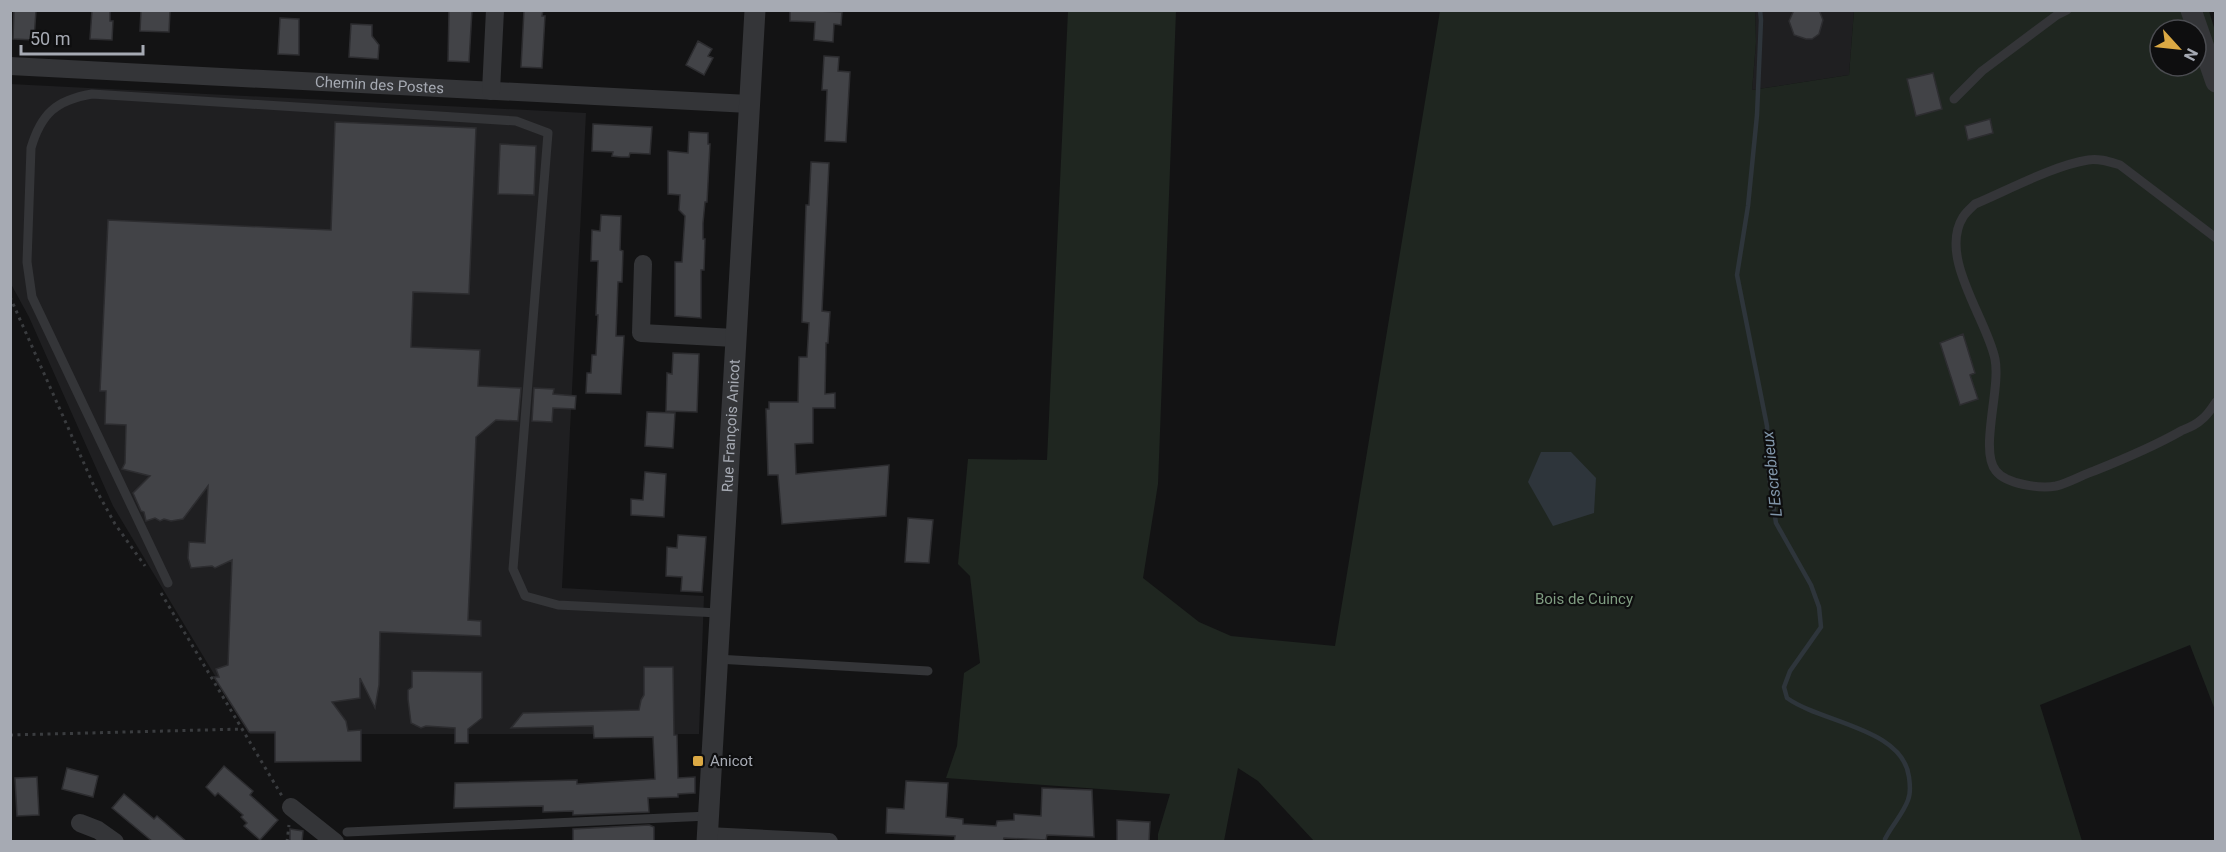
<svg xmlns="http://www.w3.org/2000/svg" width="2226" height="852" viewBox="0 0 2226 852" font-family="Roboto,sans-serif">
<style>
.built{fill:#1f1f21}
.green{fill:#1f2620;fill-rule:evenodd}
.water{fill:#2e353b}
.lines{fill:none;stroke-linecap:round;stroke-linejoin:round}
.stream{stroke:#2e353b;stroke-width:4.5}
.building{fill:#424347;stroke:#2d2d30;stroke-width:1.5}
.path{stroke:#3a3c3f;stroke-width:3;stroke-dasharray:3 4.5;stroke-linecap:butt}
.service{stroke:#343538;stroke-width:9}
.minor{stroke:#343538;stroke-width:18}
.tertiary{stroke:#343538;stroke-width:21}
.poi-dot{fill:#dba944;stroke:#0e0e0f;stroke-width:2}
.labels{text-anchor:middle;dominant-baseline:central;stroke-width:4.5;stroke-linejoin:round;paint-order:stroke}
.street-label{font-size:15px;fill:#a6aab3;stroke:#0e0e0f}
.park-label{font-size:15px;fill:#7f9c81;stroke:#0e0e0f}
.poi-label{font-size:15px;fill:#a6aab3;stroke:#0e0e0f;text-anchor:start}
.water-label{font-size:16px;font-style:italic;fill:#8196aa;stroke:#0e0e0f}
</style>
<rect width="100%" height="100%" fill="#131314"/>
<path class="built" d="M1755 11H1854L1849 75 1752 90 1756 42Z
M10 84 586 113 562 588 704 596 699 734H250L113 506 29 317 11 284Z"/>
<path class="green" d="M1068 11H1176L1158 484 1143 578 1199 622 1231 636 1335 646 1440 11H1755L1756 42 1752 90 1849 75 1854 11H2209L2216 34 2215 710 2190 645 2040 705 2082 841H1314L1258 781 1238 768 1224 841H1158V834L1170 794 946 778 957 746 964 673 980 663 970 576 958 564 968 459 1047 460ZM2160 30H2196V66H2160Z"/>
<path class="water" d="M1541 452H1571L1596 478 1594 513 1553 526 1528 482Z"/>
<g class="lines">
<path class="stream" d="M1760 10 1761 20 1757 115 1748 206 1737 275 1767 426 1769 476 1776 523 1811 585 1819 607 1821 627 1790 671 1784 687 1787 698C1822 723 1903 728 1909 777 1910 784 1911 793 1908 800 1903 814 1892 825 1885 839V842"/>
</g>
<path class="building" d="M14 10H36L34 40 13 39Z
M92 10H110V21H113L112 40 90 39Z
M141 10 170 11 169 32 140 31Z
M449 10H472L469 62 448 61Z
M524 10H543L542 16H545L542 68 521 67Z
M790 10 842 12 841 25 834 24 833 42 814 40 815 22 790 21Z
M1794 10H1819L1823 20 1819 34 1812 39H1806L1794 35 1789 21Z
M280 18 299 19V55L278 54Z
M351 24 372 25V36L379 45 378 59 349 57Z
M698 41 712 49 708 56 713 58 704 75 686 65Z
M824 56 839 57 838 71 850 72 846 142 825 141 827 90H822Z
M1933 73 1942 109 1916 116 1907 79Z
M1990 119 1993 133 1968 140 1965 126Z
M335 122 476 128 469 294 413 292 411 347 480 350 478 386 521 388 518 421 496 420 476 437 468 620 481 621V636L380 632 379 685 375 708 360 678V698L332 702 346 721 348 731 361 730V761L275 762V732H249L214 677H219L216 669 228 665 232 560 215 568 212 566 191 568 188 558 189 542 205 543 208 486 183 519 171 521 164 519 160 521 155 518 146 521 144 512 141 511 133 493 150 476 122 469 125 463 126 425 105 424 106 391H100L108 220 331 230Z
M593 124 652 127 650 154 630 153 629 157H621L612 156 613 152 592 151Z
M689 132 708 133V144H710L707 202H705L703 223V239H705L704 270H701V318L675 316V262H682L685 216 679 210 680 195 668 194V151L688 153Z
M500 144 536 146 534 195 498 194Z
M811 162 829 163 822 311 830 312 828 343H826L825 394 835 393V408H813V443L795 444 796 474 889 465 886 516 782 524 778 475H768L766 409H769V402H798L799 357H807L809 323 802 322 806 205H809Z
M601 215 621 216 620 250 623 251 622 282H618L616 336H624L621 394 586 393 587 373H591L592 355H596L598 315H596L598 261H591L592 230 600 231Z
M1963 334 1975 373 1970 375 1978 399 1960 405 1940 343Z
M673 353 699 354 697 412 666 411 667 373 672 374Z
M534 388 554 389 553 394 576 396 575 409 553 408 552 422 532 421Z
M647 412 675 413 673 448 645 446Z
M645 472 666 474 664 517 631 515V499L643 500Z
M908 518 933 520 929 563 905 562Z
M678 535 706 537 702 592 681 591 682 577 666 576 667 547 677 548Z
M644 667H673L674 735H677L678 778 695 777V793L678 794V797L648 798 649 812 573 815V811L543 812V806L454 808 455 783 577 780V784L655 779 653 737 594 738 593 726 511 728 523 713 639 710 641 700 644 695Z
M412 671 482 672V718L468 729V743H455V728L426 726 421 728 411 723 408 699V690L412 687Z
M224 766 253 791 250 795 278 820 260 840 244 826 247 823 241 817 243 815 218 793 215 796 206 787Z
M67 768 98 776 93 797 62 789Z
M37 777 39 815 17 816 15 778Z
M906 781 948 783 946 817 963 819V824L980 825 996 826 997 821 1014 820V814L1041 816 1042 788 1092 790 1094 837 1047 835 1046 840 1004 838 1003 842H954L955 836 886 833 887 808 904 809Z
M124 794 154 819 157 816 187 842H153L112 808Z
M1117 820 1150 822 1149 842H1117Z
M649 825 654 827V842H573V829Z
M290 829 303 831 302 842H290Z"/>
<g class="lines">
<path class="path" d="M10 297 94 486 115 524 145 566
M161 593 282 796
M10 735 243 729
M287 842 289 825"/>
<path class="service" d="M1954 99 1982 71 2057 15 2067 10
M2216 238 2120 165C2110 162 2099 158 2088 160 2055 165 2008 190 1975 204 1971 208 1966 212 1963 217 1938 257 1987 319 1995 359 2001 389 1979 451 1996 471 2006 484 2040 489 2056 486 2069 483 2082 475 2094 471 2124 459 2153 447 2181 431 2188 428 2196 425 2201 420 2207 416 2212 408 2216 402
M168 583 32 297 27 262 31 148C41 114 56 100 92 94L516 121 548 133 513 569 525 596 558 605 719 613
M717 659 928 671
M347 832 709 816"/>
<g class="minor">
<path id="s1" d="M10 66 749 104"/>
<path d="M491 91 495 10"/>
<path d="M643 264 641 333 735 338"/>
<path d="M291 807 335 842"/>
<path d="M80 823 98 830 115 842"/>
<path d="M707 836 829 842"/>
</g>
<g class="tertiary">
<path d="M2191 10 2216 82"/>
<path id="s2" d="M707 842 755 10"/>
</g>
</g>
<rect class="poi-dot" x="692" y="755" width="12" height="12" rx="3"/>
<g class="labels">
<g class="street-label">
<text stroke="none"><textPath href="#s1" startOffset="370">Chemin des Postes</textPath></text>
<text stroke="none"><textPath href="#s2" startOffset="417">Rue François Anicot</textPath></text>
</g>
<g class="park-label">
<text x="1584" y="599">Bois de Cuincy</text>
</g>
<g class="poi-label">
<text x="710" y="761">Anicot</text>
</g>
<g class="water-label">
<text transform="translate(1772 474) rotate(-96)">L'Escrebieux</text>
</g>
</g>
<rect width="2226" height="852" fill="none" stroke="#a6aab3" stroke-width="24"/>
<g transform="translate(2178 48) rotate(117)"><circle r="28" fill="#0e0e0f" stroke="#4b4c51" stroke-width="1.5"/>
<path d="M0-4.5L10 22L0 15L-10 22Z" fill="#dba944"/>
<text y="-9" font-size="16" font-weight="bold" text-anchor="middle" fill="#a6aab3">N</text>
</g>
<path d="M21 45v9h122v-9" fill="none" stroke="#a6aab3" stroke-width="3"/>
<text x="30" y="45" font-size="18" fill="#a6aab3" stroke="#0e0e0f" stroke-width="4.5" paint-order="stroke">50 m</text>
</svg>
